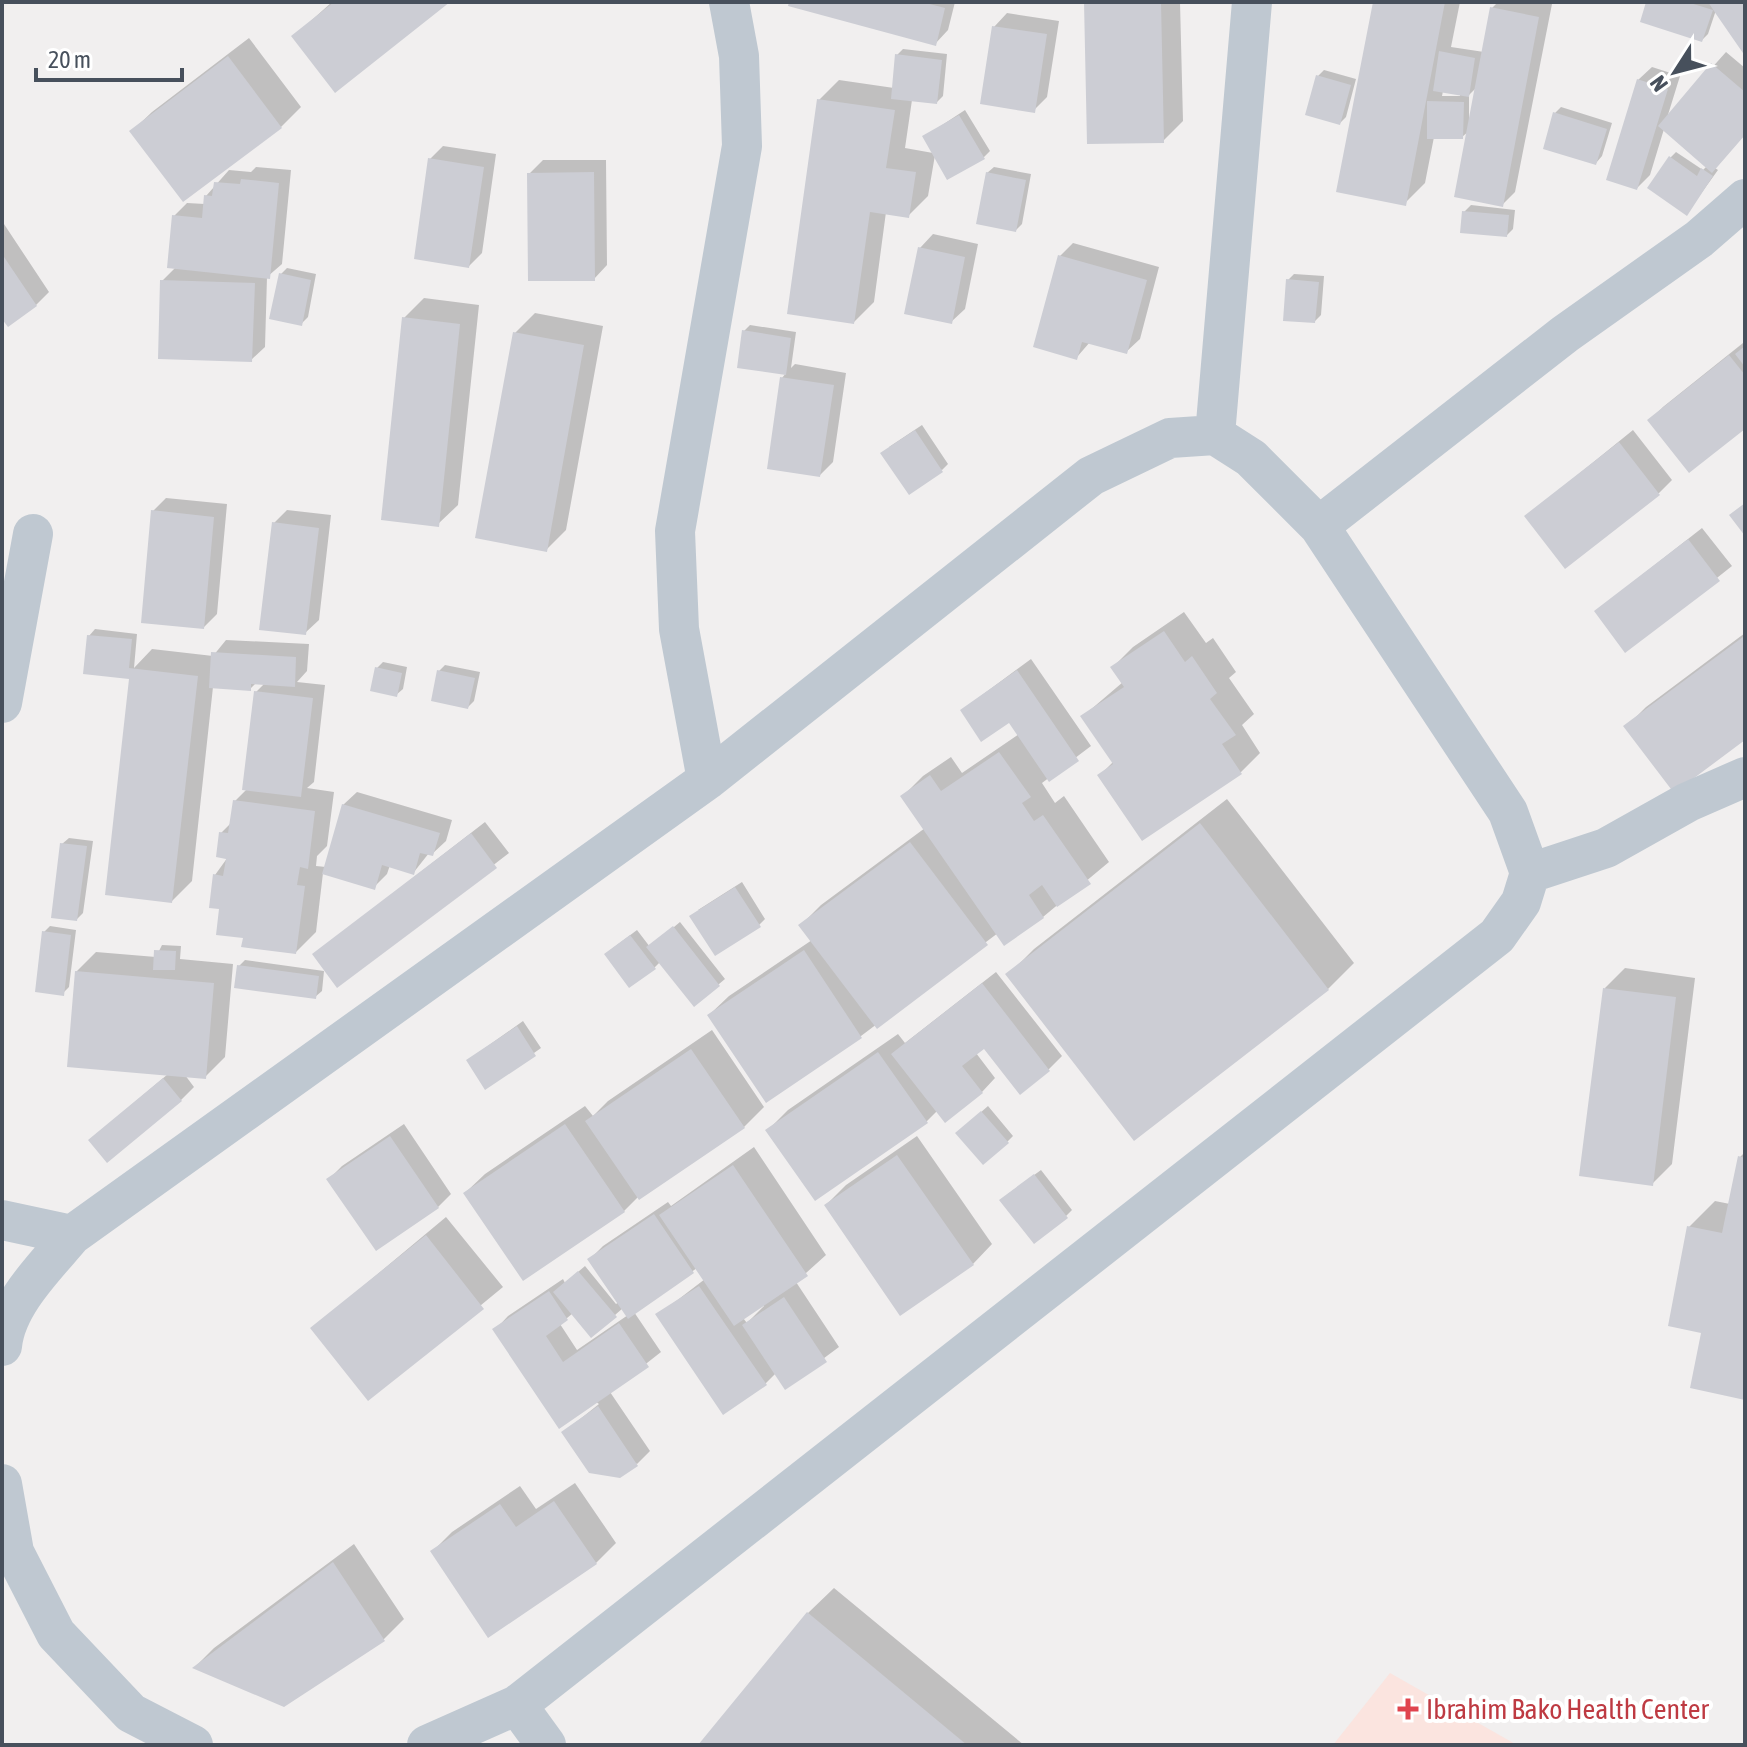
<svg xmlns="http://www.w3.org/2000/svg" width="1747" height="1747" viewBox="0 0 1747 1747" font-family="'Asap Condensed',sans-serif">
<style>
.medical{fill:#fbe4df}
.shadow{fill:#0003;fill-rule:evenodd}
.building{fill:#cccdd4}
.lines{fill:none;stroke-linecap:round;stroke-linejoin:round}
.street{stroke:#bfc8d1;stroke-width:40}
.health-dot{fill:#e0444e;stroke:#fff;stroke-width:3}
.labels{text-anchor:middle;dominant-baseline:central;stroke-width:8;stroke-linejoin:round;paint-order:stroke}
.health-label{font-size:28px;fill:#be3a42;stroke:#fff;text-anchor:start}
</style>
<rect width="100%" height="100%" fill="#f1efef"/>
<path class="medical" d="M1390 1673 1517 1745H1333Z"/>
<path class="shadow" d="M332 2H447L294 36Z
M791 2H955L948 30 935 44Z
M1086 2H1180L1183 121 1163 141Z
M1375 2H1460L1451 47 1484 52 1492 8 1498 2 1552 4 1515 192 1502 205 1469 131 1462 137H1434L1425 183 1405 203ZM1477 87 1471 119H1469V95ZM1443 91 1460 94V96H1442Z
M1648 2H1745V53L1716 10 1708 34 1702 40Z
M1007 13 1059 21 1047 97 1034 110 994 27Z
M249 38 301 107 281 127 132 131 152 112Z
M903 49 947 54 943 96 937 102 912 100 905 148 933 153 924 137 965 110 990 151 984 157 935 155 928 196 908 216 886 212 874 302 854 322 819 100 839 80 894 88 897 55Z
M1726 52 1745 68V134L1715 168 1718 170 1687 213 1670 158 1676 152 1703 170 1707 166 1664 129 1650 175 1637 188 1638 80 1652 67 1680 76 1667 118Z
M1324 70 1356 79 1346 117 1340 123 1318 76Z
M1561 107 1612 123 1602 156 1596 163 1555 113Z
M443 146 496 154 482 253 469 266 430 159Z
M543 160H606L607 265 594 279 529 174Z
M256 167 291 170 282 264 267 277 265 347 251 360 162 281 176 267 174 216 187 203 205 204 206 196 229 170 251 172Z
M994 167 1031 174 1022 224 1016 230 987 173Z
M1471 205 1515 210 1513 229 1507 235 1464 212Z
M2 221 49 292 36 305 2 315Z
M933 234 978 244 965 309 951 322 920 248Z
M1073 243 1159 267 1140 339 1126 352 1090 342 1077 357 1060 256Z
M287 268 316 274 308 317 302 323 281 274Z
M1294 274 1324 276 1321 315 1315 321 1288 280Z
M424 298 479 305 458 505 438 524 404 318Z
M535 313 603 326 566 530 546 550 515 333Z
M750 325 796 332 791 368 795 364 846 373 833 462 820 475 782 378 786 373 744 331Z
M1743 343 1745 427 1650 420 1663 407Z
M922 425 948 464 942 470 889 447Z
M1633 430 1672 480 1659 493 1527 516Z
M166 498 227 504 217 614 204 627 153 511Z
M287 510 331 515 319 620 305 633 274 523Z
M1702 528 1732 566 1626 650 1596 611Z
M1184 612 1206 643 1213 638 1236 672 1229 678 1254 714 1242 725 1260 753 1241 772 1100 775 1113 762 1082 717 1123 682 1113 667 1133 647Z
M95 629 137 634 134 668 152 649 213 656 226 640 309 644 307 671 297 682 325 685 314 782 307 788 334 792 327 846 317 856 316 866 326 867 343 805 357 792 452 820 446 841 432 854 429 853 414 872 390 865 387 874 374 887 323 873 316 932 296 952 245 936 221 908 215 875 228 857 221 833 232 822 235 801 248 788 256 692 265 683 257 682 250 689 213 687 192 881 172 901 132 672 89 636Z
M1745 633V738L1674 790 1626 727 1646 707Z
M1031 659 1091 746 1042 783 1055 803 1064 796 1109 862 1043 917 998 933 861 1036 766 1100 709 1015 729 996 812 940 801 925 821 905 925 828 903 796 923 776 951 757 962 773 1019 734 1009 720 962 710Z
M383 662 407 667 403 689 396 695 377 668Z
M445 665 480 672 474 701 468 707 439 671Z
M1227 799 1354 963 1328 989 1008 975 1034 949Z
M485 822 509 853 338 985 315 954Z
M69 838 93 841 83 913 77 919 62 844Z
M742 882 765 919 759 925 698 910Z
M680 922 725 979 694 1005 660 962 654 968 613 948 637 930 650 947Z
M50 926 76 930 69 987 63 993 44 932Z
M162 945 181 946 180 959 233 964 225 1057 205 1077 185 1075 194 1087 181 1100 90 1140 168 1074 76 972 96 952 156 957Z
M245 960 324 971 322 991 315 997 239 966Z
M1625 968 1695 978 1672 1164 1652 1184 1605 988Z
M996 972 1062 1056 1048 1070 984 1046 976 1053 995 1078 982 1092 938 1110 926 1122 768 1130 788 1110 898 1034 905 1043Z
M523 1021 541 1048 486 1087 468 1060Z
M712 1030 764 1107 744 1127 639 1196 624 1211 465 1193 485 1174 585 1106 593 1116 608 1101Z
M988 1106 1013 1136 1007 1142 964 1127Z
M404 1124 451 1194 438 1207 329 1179 342 1166Z
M917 1136 992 1244 973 1264 826 1205 846 1185Z
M754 1147 826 1255 796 1282 839 1347 785 1387 776 1373 765 1384 658 1315 705 1279 697 1268 634 1312 661 1352 610 1392 650 1451 637 1464 564 1432 599 1404 495 1330 508 1316 563 1279 565 1283 585 1266 616 1304 619 1302 590 1259 603 1246 668 1202 671 1206ZM763 1304 764 1306 747 1323 743 1318ZM623 1308 628 1315 577 1350 560 1324 573 1313 615 1315Z
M1745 1152V1398L1704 1331 1689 1227 1715 1201 1730 1204 1740 1157Z
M1041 1170 1072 1210 1066 1216 1008 1194Z
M446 1217 503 1287 368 1398 313 1328Z
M575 1483 616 1543 596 1563 432 1552 452 1532 520 1486 536 1509Z
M354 1544 404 1619 384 1639 284 1704 195 1667 214 1648Z
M834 1588 1024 1745H700L808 1613Z"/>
<path class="building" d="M334 2H450L335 93 291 36Z
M789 2H922L945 8 936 46 788 6Z
M1084 2H1161L1164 143 1087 144Z
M1373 2H1445L1406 206 1336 192Z
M1646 2H1687L1713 10 1702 42 1640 22Z
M1708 2H1745V56L1716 14Z
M1490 7 1539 17 1503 207 1454 197Z
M992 26 1047 34 1035 113 980 104Z
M1439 51 1475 58 1469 97 1433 91Z
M895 54 942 60 937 104 891 99Z
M228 56 282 128 183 202 129 131Z
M1711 63 1745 92V135L1712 173 1658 126Z
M1316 75 1351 85 1340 125 1305 115Z
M1637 79 1668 89 1637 190 1606 180Z
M817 99 895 110 886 168 916 172 909 218 870 212 854 324 787 314Z
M1427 101 1464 102 1463 139H1427Z
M1553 112 1607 129 1596 165 1543 149Z
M959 115 985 159 947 180 922 136Z
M1669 156 1697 176 1701 168 1713 176 1687 216 1647 188Z
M428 158 484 167 469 268 414 259Z
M594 172 595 281H528L527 173Z
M986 172 1026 180 1016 232 976 224Z
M241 179 279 183 270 279 167 268 172 215 202 218 204 195 212 196 214 182 240 184Z
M1462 211 1509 215 1507 237 1460 233Z
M918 247 965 257 952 324 904 314Z
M2 254 37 306 8 327 2 319Z
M1058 255 1147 280 1127 354 1082 342 1077 360 1033 347Z
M279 273 311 280 302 326 269 319Z
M1286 279 1319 282 1315 323 1283 321Z
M160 280 255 283 252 362 158 359Z
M402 317 460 324 439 527 381 520Z
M742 330 791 338 786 375 737 368Z
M513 332 584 345 547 552 475 538Z
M1745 346V367L1735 354Z
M1729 355 1745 375V429L1689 473 1647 420Z
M780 377 834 385 820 477 767 469Z
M915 430 943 472 909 495 880 453Z
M1619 442 1660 495 1565 569 1524 516Z
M1745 503V536L1729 515Z
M151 510 214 517 204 629 141 623Z
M272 522 319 528 306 635 259 630Z
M1688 539 1720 581 1625 653 1594 611Z
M1164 631 1185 662 1192 656 1217 693 1210 699 1236 735 1222 744 1242 774 1142 841 1097 775 1113 764 1080 716 1124 687 1110 667Z
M87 635 132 639 129 668 198 676 172 903 105 895 129 679 83 674Z
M1743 637 1745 740 1674 793 1623 726Z
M211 652 296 657 295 687 251 684V691L209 688Z
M375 667 402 673 397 697 370 691Z
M437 670 475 678 468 709 431 701Z
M1017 670 1079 761 1049 782 1009 723 981 742 960 710Z
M254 691 313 698 301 797 242 790Z
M999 752 1031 797 1022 803 1034 821 1043 815 1091 884 1057 907 1042 885 1029 895 1044 918 1004 946 900 796 930 775 941 791Z
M233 800 315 811 308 869 300 867 297 885 305 886 296 954 241 947 243 938 216 935 219 909 209 908 213 874 223 876 226 859 216 857 219 832 228 833Z
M342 804 440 833 433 856 420 853 414 875 382 865 375 890 322 874Z
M1200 823 1329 990 1134 1141 1005 974Z
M471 833 497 868 337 988 312 954Z
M910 842 988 945 877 1029 798 925Z
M60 843 87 846 77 921 51 918Z
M735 887 761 927 715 956 689 916Z
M673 926 720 986 694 1007 646 947Z
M42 931 71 935 64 996 35 992Z
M630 935 656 969 629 988 604 954Z
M154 950 176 951 175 970H153Z
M804 950 862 1038 766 1103 707 1015Z
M237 965 319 976 316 999 234 988Z
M75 971 214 983 206 1079 67 1067Z
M982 983 1050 1071 1020 1095 984 1049 962 1066 983 1093 945 1123 891 1054Z
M1603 988 1676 997 1653 1186 1579 1176Z
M517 1026 536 1056 485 1090 466 1060Z
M691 1049 745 1128 639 1200 585 1121Z
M878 1052 928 1123 815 1201 765 1130Z
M163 1078 182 1101 107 1163 88 1140Z
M981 1111 1009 1143 983 1165 955 1133Z
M565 1124 625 1212 523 1281 463 1193Z
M390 1136 439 1208 376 1251 326 1179Z
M897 1155 974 1265 900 1316 824 1205Z
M1738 1156 1745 1158V1400L1690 1388 1701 1333 1668 1326 1687 1226 1722 1233Z
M733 1165 808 1276 734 1326 659 1215Z
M1034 1174 1068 1218 1034 1244 999 1200Z
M654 1214 694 1273 628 1319 587 1259Z
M426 1235 484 1309 368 1401 310 1328Z
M578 1271 617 1317 591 1338 553 1292Z
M699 1286 767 1385 723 1415 655 1314Z
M549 1291 568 1320 546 1336 563 1362 619 1323 649 1367 559 1429 492 1329Z
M784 1297 827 1362 785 1390 742 1325Z
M598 1406 638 1466 620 1478 589 1473 561 1432Z
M554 1501 597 1564 488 1638 430 1551 500 1504 516 1527Z
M333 1562 385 1641 284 1707 192 1668Z
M807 1612 967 1745H698Z"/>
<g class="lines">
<path class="street" d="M1215 435 1252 2
M1319 526 1565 334 1699 239 1745 199
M2 703 33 534
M707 780 679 629 675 531 742 146 739 56 729 2
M1530 873 1606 848 1688 802 1745 777
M2 1220 72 1235
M2 1346C6 1304 46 1266 72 1235L707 780 1091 476 1170 438 1215 435 1251 458 1319 526 1508 812 1530 873 1521 902 1497 936 517 1705 427 1745
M2 1484 14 1552 56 1634 131 1713 193 1745
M517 1705 546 1745"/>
</g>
<path class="health-dot" d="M1404 1697h8v8h8v8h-8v8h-8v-8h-8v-8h8z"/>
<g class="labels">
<g class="health-label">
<text x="1426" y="1709">Ibrahim Bako Health Center</text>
</g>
</g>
<rect width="1747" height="1747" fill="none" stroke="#47505c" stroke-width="8"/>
<g transform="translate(1675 72) rotate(234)" stroke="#ffffff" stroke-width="6" paint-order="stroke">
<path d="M0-6L14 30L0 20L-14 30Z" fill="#47505c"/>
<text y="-12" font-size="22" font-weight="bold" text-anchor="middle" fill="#47505c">N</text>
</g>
<path d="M36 68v12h146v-12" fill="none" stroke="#47505c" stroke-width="4"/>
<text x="48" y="68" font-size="24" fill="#47505c" stroke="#ffffff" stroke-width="6" paint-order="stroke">20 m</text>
</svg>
